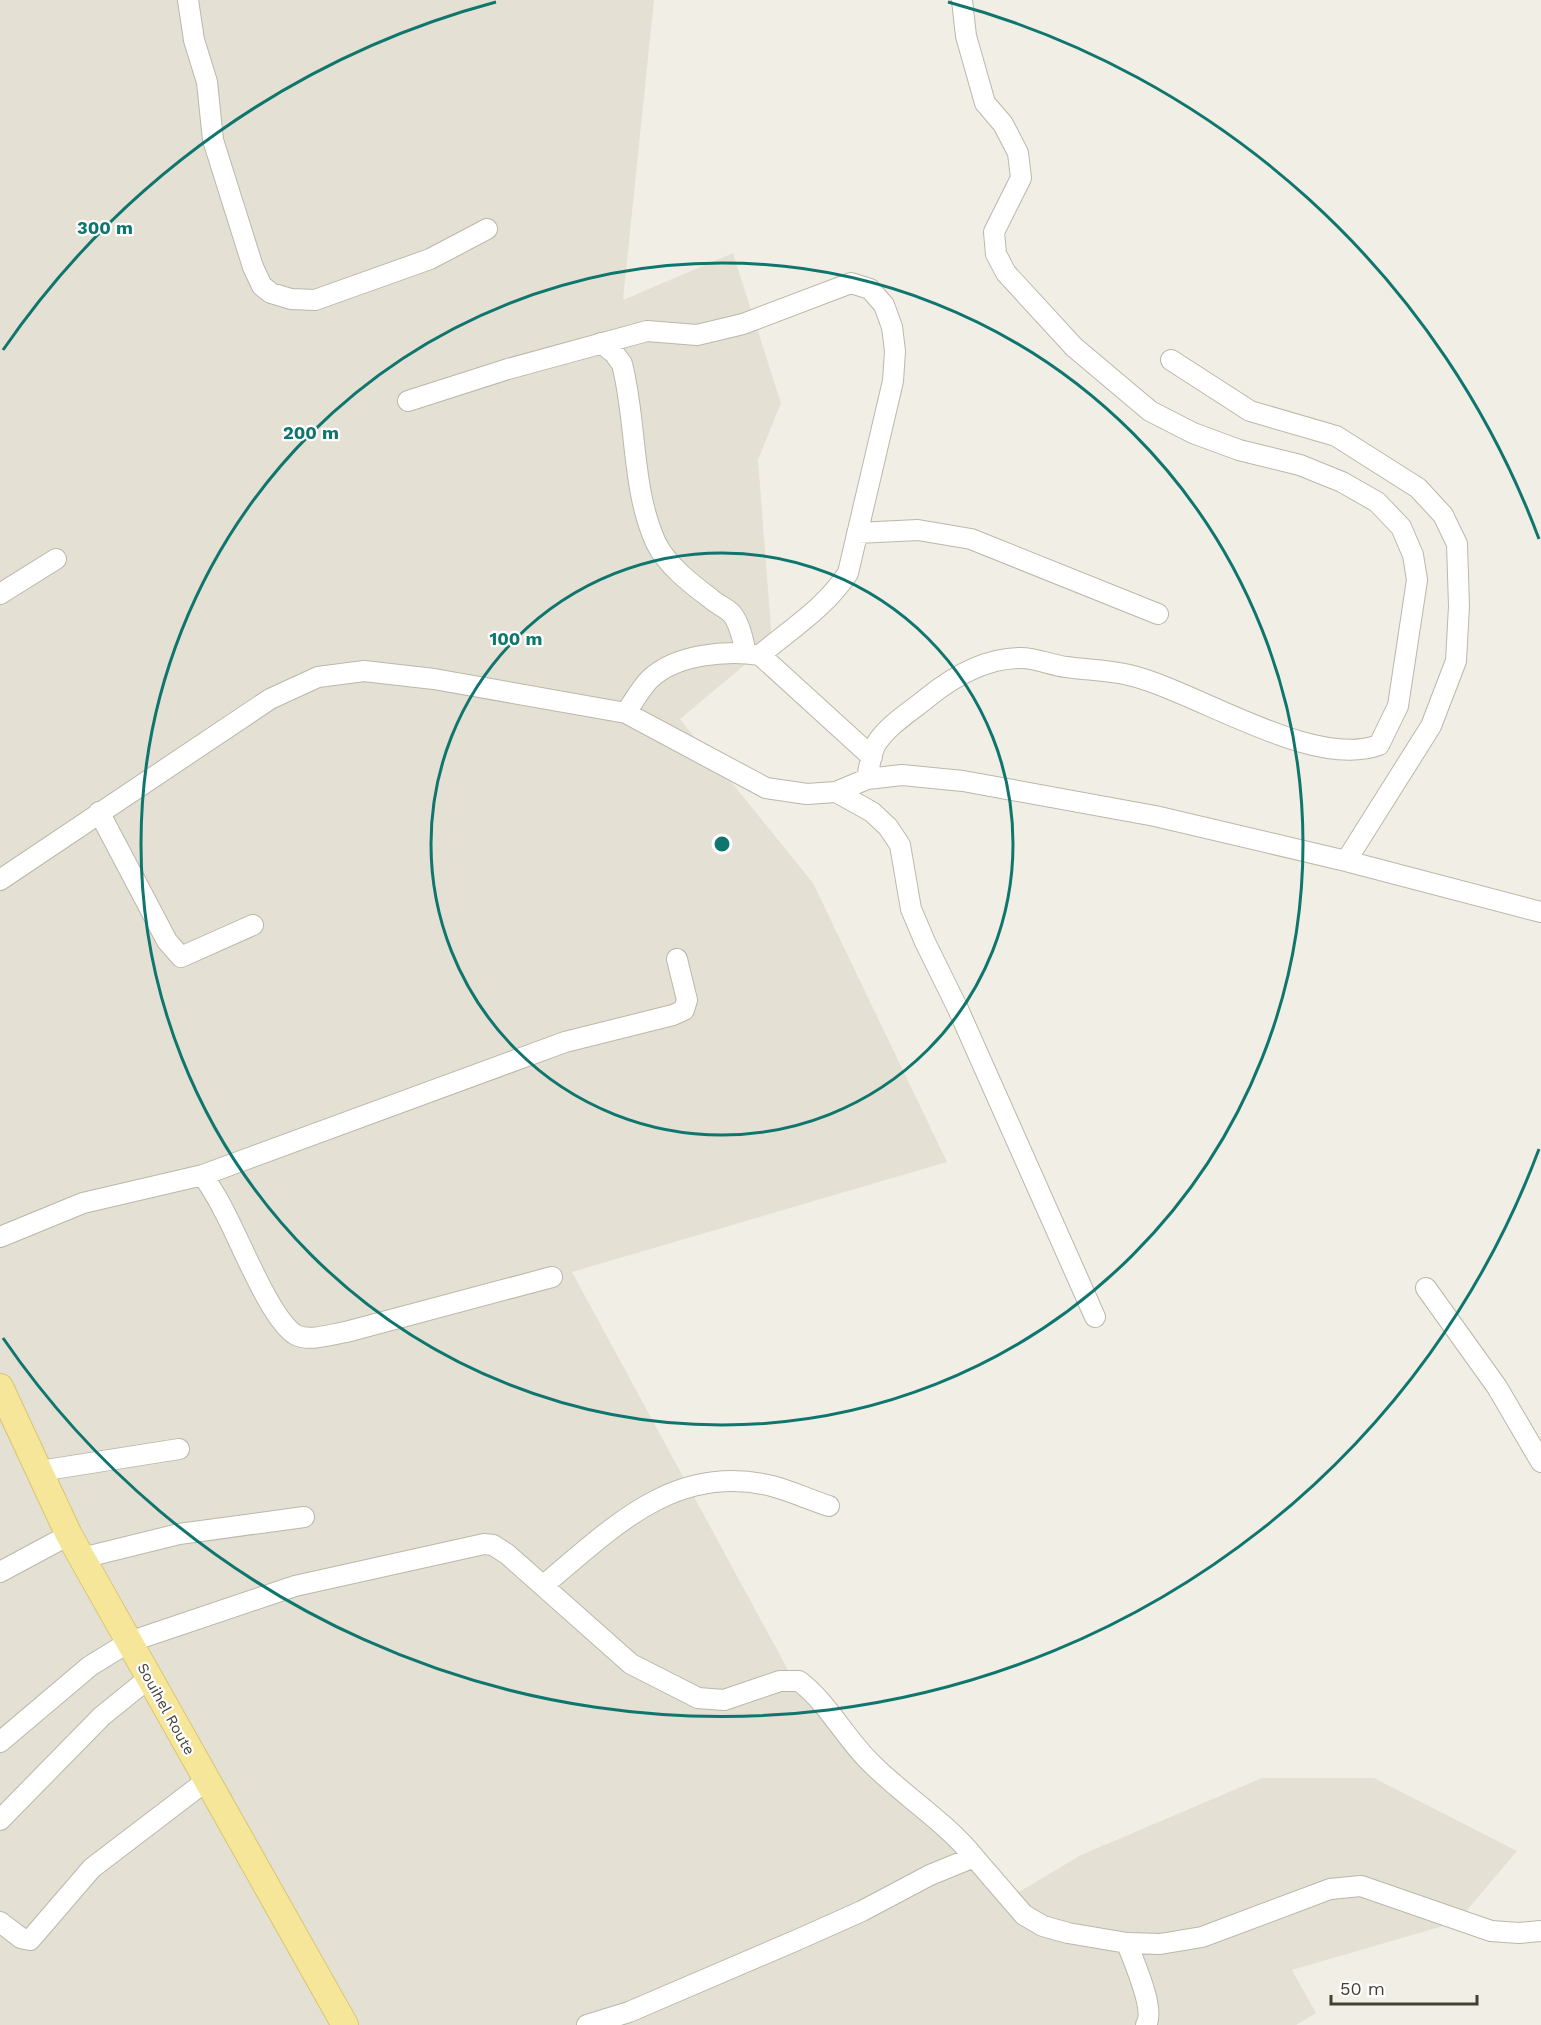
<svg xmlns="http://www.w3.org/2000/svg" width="1541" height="2025" viewBox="0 0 1541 2025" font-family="'Work Sans',sans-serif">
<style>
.residential{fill:#e4e1d4}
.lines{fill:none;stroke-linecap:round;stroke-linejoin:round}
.minor-casing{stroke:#bbb7a9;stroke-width:22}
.major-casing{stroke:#d8c56c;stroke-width:28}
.minor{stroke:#fff;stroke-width:20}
.major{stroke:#f5e69a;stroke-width:26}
.ring{fill:none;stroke:#0f766e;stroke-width:3}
.labels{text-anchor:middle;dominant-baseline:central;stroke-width:4.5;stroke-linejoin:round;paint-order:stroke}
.street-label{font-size:15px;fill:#433f35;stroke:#fff}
.centre{fill:#0f766e;stroke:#fff;stroke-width:3}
.ring-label{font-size:18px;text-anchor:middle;font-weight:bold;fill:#0f766e;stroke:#fff;stroke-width:4.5;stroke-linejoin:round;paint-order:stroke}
</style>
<rect width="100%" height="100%" fill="#f1efe5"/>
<path class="residential" d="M0 0H654L623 300 733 253 781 403 758 460 772 642 680 719 813 883 947 1162 572 1272 788 1670 969 1866 1007 1899 1081 1855 1262 1778H1374L1517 1851 1457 1922 1292 1970 1316 2013 1296 2025H0Z"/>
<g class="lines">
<defs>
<path id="minor" d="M188 0 194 40 207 82 213 140 253 267 262 286 271 293 291 299 315 300 430 259 487 229
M601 343 614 353 622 364C637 422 631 488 656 543 667 565 690 583 710 598 716 604 727 608 732 614 740 624 743 640 746 653
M1171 360 1250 411 1336 436 1418 488 1443 515 1457 544 1459 606 1456 661 1431 726 1346 861
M408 401 508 369 647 331 697 335 743 324 851 283 870 289 884 305 892 327 895 351 893 381 848 573C825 608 792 628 760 655
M857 533 918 530 971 539 1158 614
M0 594 56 559
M626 713C633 702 641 688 650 679 676 654 727 650 760 655L872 757
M867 779C869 768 871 753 876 744 888 725 910 712 927 698 954 676 985 658 1021 658 1036 658 1051 665 1066 667 1087 670 1109 670 1129 675 1197 691 1312 770 1379 745L1398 706 1417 580 1413 555 1401 527 1377 502 1342 482 1300 465 1239 450 1193 433 1150 411 1074 347 1006 273 996 254 994 232 1021 178 1018 153 1003 124 985 103 966 36 962 0
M836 792 872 812 888 827 900 845 911 909 925 942 958 1009 1095 1317
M99 812 167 941 181 957 253 925
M0 880 270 699 318 677 364 671 434 679 626 713 766 788 807 794 836 792 867 779 902 775 963 781 1155 816 1346 861 1541 912
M203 1175C210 1187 218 1198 224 1211 239 1238 271 1321 296 1335 310 1342 331 1334 346 1332L552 1277
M0 1237 83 1203 203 1175 565 1042 673 1015 684 1010 687 1000 677 959
M1426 1288 1497 1387 1541 1462
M40 1471 179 1449
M82 1558 179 1534 304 1517
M0 1572 69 1535
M544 1585C612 1528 675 1462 772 1486 791 1491 810 1500 829 1506
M0 1742 90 1666 129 1642 295 1586 484 1544 493 1545 507 1554 631 1664 698 1698 724 1700 780 1681H799C827 1702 844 1736 869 1761 902 1795 944 1820 974 1857
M0 1820 102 1716 149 1678
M0 1922 21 1938 30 1940 92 1868 206 1781
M1127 1943C1133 1961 1156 2009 1146 2025
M587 2025 629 2012 797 1940 862 1911 930 1875 974 1857 1024 1915 1043 1926 1068 1933 1127 1943 1160 1944 1202 1937 1330 1889 1361 1886 1491 1931 1519 1933 1541 1931"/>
<path id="major" d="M0 1387 69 1535 345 2025"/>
</defs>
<use href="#minor" class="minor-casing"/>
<use href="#major" class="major-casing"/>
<use href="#minor" class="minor"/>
<use href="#major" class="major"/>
</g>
<g class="ring">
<circle cx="722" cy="844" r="291"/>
<circle cx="722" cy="844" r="581"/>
<path d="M1539 1149A872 872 0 0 1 3 1338M3 350A872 872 0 0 1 496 2M948 2A872 872 0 0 1 1539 539"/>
</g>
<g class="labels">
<g class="street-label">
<text transform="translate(166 1709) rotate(61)">Souihel Route</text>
</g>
</g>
<circle cx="722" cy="844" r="9" class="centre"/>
<g class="ring-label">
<text x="105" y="234">300 m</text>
<text x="311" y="439">200 m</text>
<text x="516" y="645">100 m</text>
</g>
<path d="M1331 1995v9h146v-9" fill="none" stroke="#433f35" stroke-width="3"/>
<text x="1340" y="1995" font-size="18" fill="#433f35" stroke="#ffffff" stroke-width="4.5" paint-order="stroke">50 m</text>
</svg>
